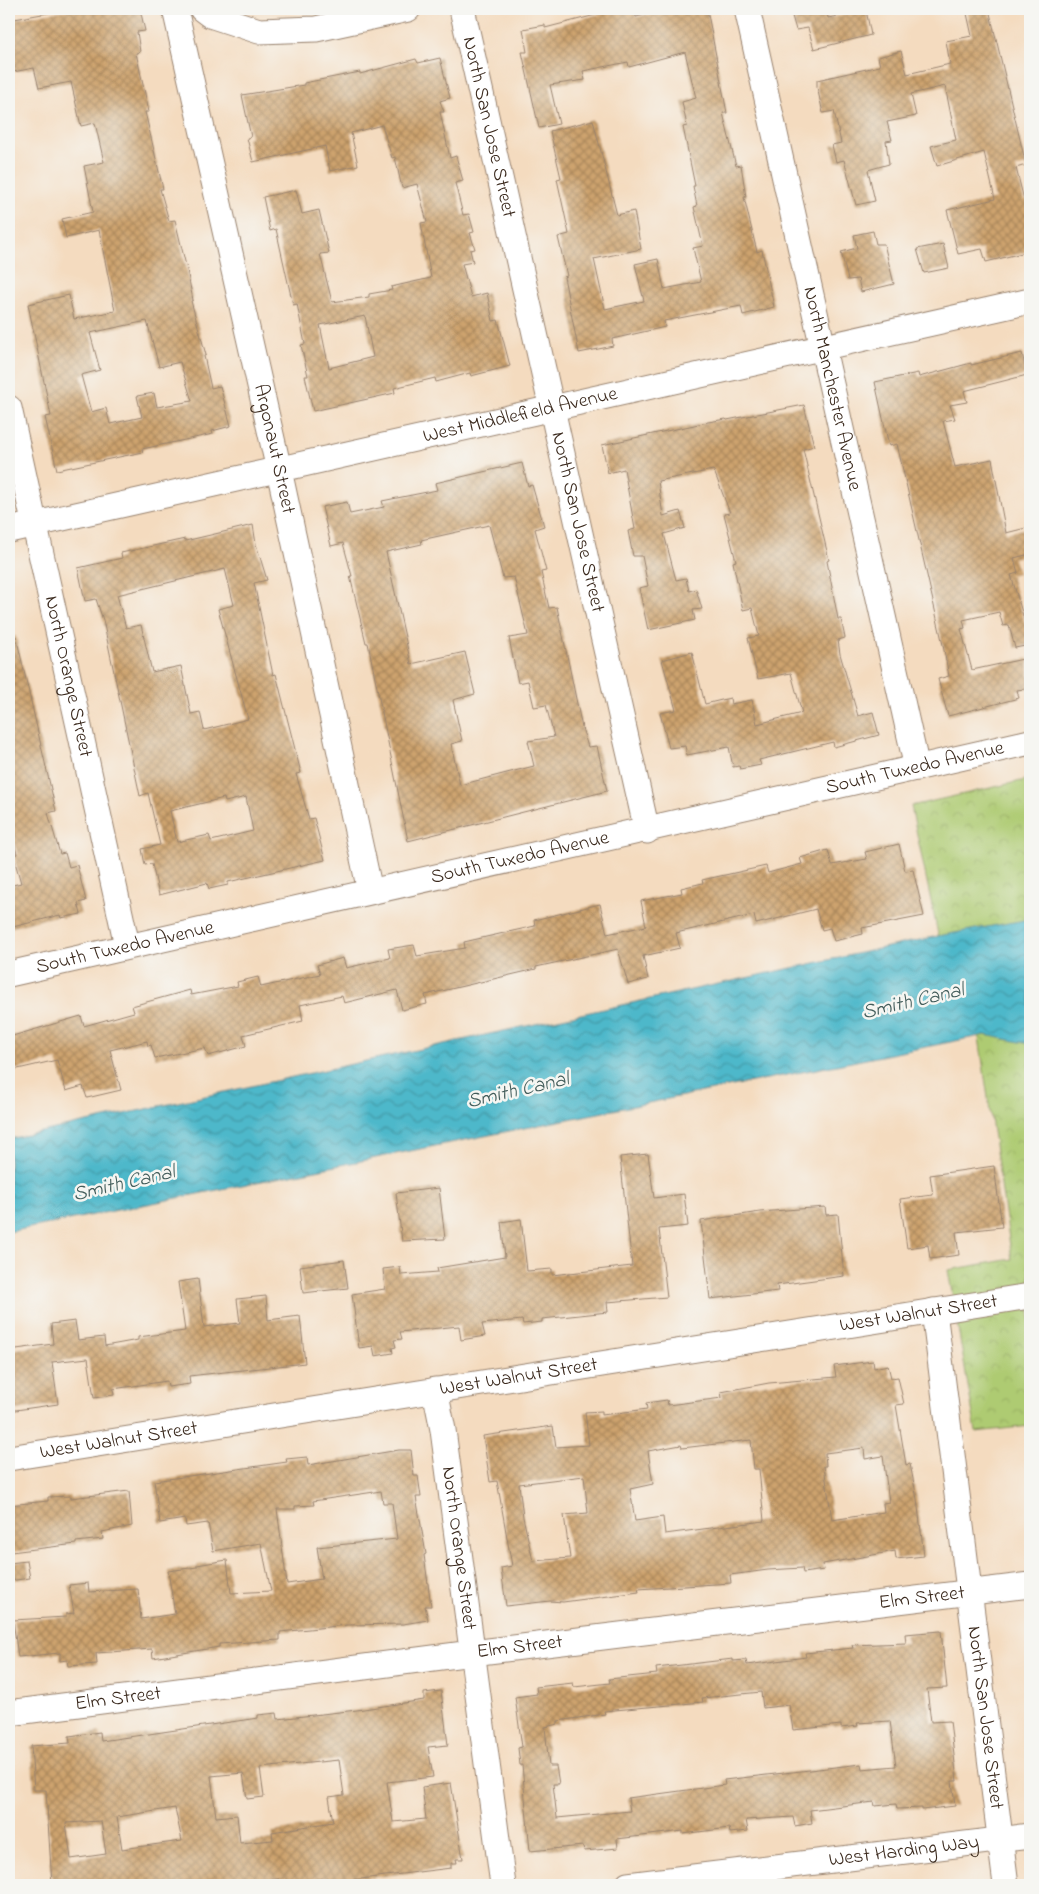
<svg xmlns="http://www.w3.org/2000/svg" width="1039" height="1894" viewBox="0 0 1039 1894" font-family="'Indie Flower',sans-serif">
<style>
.park{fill:url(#park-crowns);stroke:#747a48}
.water{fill:url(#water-waves);stroke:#447174}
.building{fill:url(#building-cross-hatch);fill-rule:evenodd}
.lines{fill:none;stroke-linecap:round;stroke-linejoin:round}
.minor-casing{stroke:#98826e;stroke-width:27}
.minor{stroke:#fff;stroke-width:25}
.labels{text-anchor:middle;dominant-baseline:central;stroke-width:5;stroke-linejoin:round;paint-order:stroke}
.street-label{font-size:20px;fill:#3b2a1e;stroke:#f6f6f2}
.water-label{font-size:21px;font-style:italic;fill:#425c5a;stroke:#f6f6f2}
</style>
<defs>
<pattern id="park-crowns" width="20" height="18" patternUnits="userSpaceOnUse" patternTransform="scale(1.25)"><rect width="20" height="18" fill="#aecb72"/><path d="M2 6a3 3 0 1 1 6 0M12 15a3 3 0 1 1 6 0" fill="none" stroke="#97ae62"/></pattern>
<pattern id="water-waves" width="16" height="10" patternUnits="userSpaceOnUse" patternTransform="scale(1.25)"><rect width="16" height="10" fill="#4eb8ca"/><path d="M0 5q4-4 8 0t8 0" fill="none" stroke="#4296a3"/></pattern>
<pattern id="building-cross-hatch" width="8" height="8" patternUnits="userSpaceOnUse" patternTransform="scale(1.25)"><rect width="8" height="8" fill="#cda36e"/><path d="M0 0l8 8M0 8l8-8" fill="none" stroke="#a8855a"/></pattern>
</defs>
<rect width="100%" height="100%" fill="#f6f6f2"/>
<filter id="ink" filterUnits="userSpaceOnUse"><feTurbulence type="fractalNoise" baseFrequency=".02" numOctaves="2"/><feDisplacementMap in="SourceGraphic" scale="10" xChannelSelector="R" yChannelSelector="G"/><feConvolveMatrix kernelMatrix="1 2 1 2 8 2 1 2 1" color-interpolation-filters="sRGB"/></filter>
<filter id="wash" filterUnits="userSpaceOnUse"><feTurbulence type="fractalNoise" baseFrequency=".0096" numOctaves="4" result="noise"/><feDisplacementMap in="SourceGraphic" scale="20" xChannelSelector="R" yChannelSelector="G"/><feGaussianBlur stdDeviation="1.12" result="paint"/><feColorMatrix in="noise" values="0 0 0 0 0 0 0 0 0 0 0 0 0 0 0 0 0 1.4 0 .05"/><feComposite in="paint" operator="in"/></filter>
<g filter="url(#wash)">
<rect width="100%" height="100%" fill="#f4dbbf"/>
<path class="park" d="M1030 779V1426L976 1432 948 1270 1012 1259 977 1024 943 958 911 806Z"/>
<path class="water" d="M1030 919V1044L985 1035 9 1232V1139L938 936Z"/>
<g id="blocks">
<path class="building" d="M70 9H140L145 31 137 32 140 52 136 53 149 112H145L163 189H160L169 221 175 220 187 270 193 300 191 301 206 355 204 356 211 388 220 386 231 426 212 431 213 434 142 449 143 452 57 470 45 417 51 416 28 304 69 295 74 319 115 311 99 230 66 238 62 219 93 212 84 166 104 162 95 123 81 126 71 82 39 88 34 68 13 72 9 51V20ZM147 321 159 367 180 362 192 401 157 407 154 393 137 396 142 417 110 424 106 408 91 412 81 375 100 370 90 333Z
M619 9H634L636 17 672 9H707L727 113H723L736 166 741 165 746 197H744L757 252 762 250 774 307 743 315 741 306 664 321 665 327 612 339 613 346 579 353 564 277 567 276 558 237 569 234 557 179 561 178 550 131 593 120 617 215 634 211 641 249 594 259 605 309 644 301 635 264 658 259 664 289 701 282 693 248 703 246 694 207 697 206 693 186H695L683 127 687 126 682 102 696 98 685 52 629 67 628 62 583 71 585 80 550 85 559 124 539 128 522 52H527L523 29 545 25V28Z
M790 9H826L828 18 866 10 871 35 814 49 808 28 796 30Z
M966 9H989L1026 165 1016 168 1024 200 1030 199V251L986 262 982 249 958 254 947 210 995 199 984 152 937 166 931 146 956 140 945 86 911 94 916 116 887 122 892 140 886 141 889 164 868 170 875 201 856 205 844 160 836 162 832 145 841 143 834 111 823 113 817 87V80L880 66 878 57 901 51 907 74 950 64 946 41 972 36Z
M440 58 450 98 440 101 444 112H440L450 158 456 156 463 181 455 183 463 215 469 214 474 232 470 233 475 249 470 250 473 262 462 264 471 297 487 293 493 321 498 320 510 366 471 376 470 373 436 382 435 378 394 388 395 393 313 411 305 376H308L301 345 305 344 297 304 293 305 276 229 270 231 263 197 296 190 302 214 319 210 329 253 320 254 332 302 369 297V294L392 290 391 287 431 278 421 223 427 222 417 184 402 188 395 157 392 158 382 125 351 133 358 165 330 171 325 146 253 162 247 138 251 137 242 95 304 85V83L360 72V74L416 59 418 63ZM365 316 373 357 329 368 320 325Z
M873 231 876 244H884L894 284 861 292 858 279 848 280 841 252 857 248 854 235Z
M943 244 949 268 924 273 917 249Z
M1022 353 1027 375 964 391 967 402 950 405 955 419 943 421 955 467 992 459 1006 533 1030 527V554L1014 558 1018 573 1011 575 1026 626 1030 625V645L1015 648 1009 625 1003 626 999 612 963 620 965 628 961 629 972 670 1028 658 1030 688 1017 690 1019 698 948 716 938 679 949 676 943 645 897 444 889 446 875 382 918 373 919 377 971 363V365Z
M804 405 814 446 803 449 829 560 827 561 838 619H841L845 638 838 640 840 654 858 716 873 712 879 735 834 747 833 742 759 760 761 765 740 769 739 766 733 767 729 747 687 755 685 746 669 748 660 713 676 710 662 660 692 652 705 704 730 698 731 704 752 700 757 724 802 713 791 673 758 679 748 638 759 636 752 608 743 610 733 562 736 561 724 514 730 513 714 471 713 470 658 481 663 516 680 511 685 528 664 534 676 580 686 578 689 591 696 589 702 609 693 610 695 620 648 630 639 588 648 586 642 556H633L628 531 635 529 624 469 608 473 602 445 708 422 726 419 727 420Z
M522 463 528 486 532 485 544 526 535 529 546 571 541 572 549 608 557 607 582 728 588 747 597 746 607 791 408 841 368 643H366L350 576H352L343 543 331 546 322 507 347 502 350 514 384 507 382 501 437 490 435 483ZM489 525 503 578 514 577 528 635 509 638 518 683 528 681 534 707 546 705 554 737 528 741 534 766 460 785 451 744 462 741 453 700 475 694 465 652 411 664 386 552 422 544 421 540Z
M253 525 256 544 267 580 254 583 273 675 276 674 301 773 296 774 309 819 314 818 325 860 228 882V885L209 889 207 883 159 895 152 864 145 865 142 849 160 845 148 793 140 796 103 620 96 599 85 601 78 568 122 558 121 553 185 539V541ZM225 569 234 605 218 609 248 719 204 730 200 712 191 714 181 666 152 672 141 625 126 628 117 595ZM246 797 253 831 211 841 209 835 177 842 170 811 224 798 225 802Z
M16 636 56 811 48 813 60 854 65 853 69 867 77 865 86 901 78 903 81 914 61 918 60 915 9 928V886L21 883 13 855 17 854 9 824V637Z
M899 844 905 871 913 870 924 916 862 928 863 934 834 941 830 928 822 930 816 909 756 924 754 915 676 933 680 948 643 956 648 979 628 984 618 949 536 967V969L425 995 427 1004 402 1010 397 990 344 1003 342 996 300 1005 303 1021 243 1035 246 1046 208 1056 205 1048 155 1058 151 1045 148 1046 147 1041 110 1050 121 1090 87 1098 83 1086 66 1091 57 1060 9 1071V1037L81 1016 84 1026 134 1012 132 1006 190 990 191 995 238 986 237 982 258 977 261 987 320 974 317 965 343 958 346 968 390 958 388 949 414 945 417 956 465 948 464 942 535 926 534 920 600 904 607 934 646 926 641 901 682 893 681 888 703 883 702 880 766 866 768 873 802 864 800 858 828 850 832 865 867 859 865 852Z
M648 1154 654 1198 684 1194 688 1226 659 1229 667 1297 607 1302 608 1312 542 1319V1322L523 1324 522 1320 482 1324 485 1336 461 1340 459 1326 400 1332 402 1339 394 1340 396 1347 392 1348 393 1353 375 1356 373 1346 359 1348 352 1294 385 1289 383 1269 400 1267 401 1275 438 1272 437 1268 505 1257 501 1222 521 1219 527 1271 552 1269V1275L632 1266 620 1157Z
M994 1166 1002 1227 956 1232 959 1255 930 1259 928 1245 907 1248 900 1199 933 1195 930 1175Z
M439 1188 445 1239 402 1241 396 1193Z
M825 1207 826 1215 838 1214 844 1276 777 1285 778 1291 710 1299 701 1221 760 1212Z
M344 1260 348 1288 303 1293 300 1266Z
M198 1279 204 1327 240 1323 237 1299 266 1296 268 1320 300 1316 305 1363 189 1376 190 1384 168 1387 167 1381 113 1389 114 1395 94 1398 88 1358 52 1362 58 1404 9 1411V1350L53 1344 51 1324 75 1321 78 1340 104 1337 105 1346 138 1340V1337L185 1331 178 1282Z
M873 1361 874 1368 888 1365 891 1378 898 1377 904 1404 896 1405 906 1465 910 1464 917 1499 924 1556 896 1559 895 1551 823 1564 824 1570 803 1573 802 1568 768 1570 730 1575 731 1583 638 1589 639 1592 563 1602 550 1601 506 1606 501 1568 512 1566 497 1481 490 1482 483 1436 553 1426 556 1447 589 1445 585 1412 602 1411V1415L647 1409 646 1403 667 1400 668 1405 722 1398 721 1392 769 1383 836 1377 834 1366ZM751 1440 754 1469H759L764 1521 665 1534 663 1517 635 1521 630 1489 653 1484 648 1451 681 1445 682 1448ZM864 1448 865 1459 883 1456 889 1502 883 1503 884 1512 832 1520 824 1466H826L825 1453ZM584 1476 588 1513 564 1515 570 1558 533 1561 523 1517 519 1484Z
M399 1450H411L414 1476H418L421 1497H416L426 1554 424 1555 431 1606H425L428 1620 403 1624 347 1625 280 1632V1640L219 1644V1647L153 1658 152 1649 96 1653 97 1664 68 1666 67 1660 60 1661V1653L18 1657 13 1620 66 1617V1614L74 1613 69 1585 88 1583 89 1592 138 1589 141 1619 175 1614 168 1571 197 1567V1565L227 1560 231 1593 271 1591 261 1543 213 1551 208 1523 186 1526 185 1519 160 1523 154 1481 287 1462 286 1459 307 1457 308 1465ZM381 1491 383 1503H392L397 1539 317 1547 322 1579 287 1584 277 1509H295V1506L314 1505 313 1501Z
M129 1491 132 1526 102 1532 103 1539 76 1542V1544L11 1552 9 1505 48 1501V1497L71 1496V1498Z
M27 1561 30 1578 9 1581V1563Z
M941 1631 947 1688 927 1689 931 1722 950 1721 957 1781H952L955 1806 922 1810V1808L897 1809 896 1804 875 1806 874 1802 810 1810 812 1823 795 1826 793 1817 746 1820 748 1831 730 1833 729 1828 683 1834V1831L617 1839 618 1848 584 1851 583 1846 530 1851 522 1765H520L518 1748 522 1747 515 1697 537 1694 536 1687 573 1683 574 1687 610 1683 609 1679 657 1674 656 1668 733 1659V1661L746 1660 747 1665 806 1657 805 1653 853 1648 852 1645 906 1643 905 1634ZM761 1692 763 1708 789 1705 793 1730 841 1725V1728L858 1726 857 1723 890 1721 896 1766 862 1769 861 1764 724 1780 725 1785 628 1798 630 1811 557 1818 553 1784H559L556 1766H549L545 1727 558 1724V1721L605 1714 604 1711 703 1702 702 1698Z
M441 1691 448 1745 428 1747 433 1777 387 1782 393 1822 426 1819 422 1787 451 1783 463 1859H456L457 1863H451V1868L328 1883 327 1878 279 1884V1879L217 1885H52L46 1790H34L31 1746 70 1743 69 1736 100 1732 101 1741 258 1718V1715L277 1713 278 1719 357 1710 424 1700V1693ZM339 1760 344 1795 329 1797 333 1822 272 1832 273 1840 240 1843 237 1815 216 1817 211 1776 243 1773 247 1799 264 1797 260 1768ZM175 1808 182 1841 122 1849 117 1817ZM101 1821 106 1854 71 1859 66 1823Z"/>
</g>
</g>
<g filter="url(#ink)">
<use href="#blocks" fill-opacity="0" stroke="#98826e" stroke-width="1"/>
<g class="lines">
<defs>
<g id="minor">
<path id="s1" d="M175 9 279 470 370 891"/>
<path d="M202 9 210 15 259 31 316 29 408 9"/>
<path id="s2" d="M462 9 647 831"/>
<path id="s3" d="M747 9 917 768"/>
<path id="s4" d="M9 408 127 945"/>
<path id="s5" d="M9 530 1030 301"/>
<path id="s6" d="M9 974 1030 742"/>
<path id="s7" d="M934 1311 1006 1885"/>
<path id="s8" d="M435 1390 443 1430 503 1885"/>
<path id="s9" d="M9 1458 1030 1296"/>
<path id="s10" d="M9 1713 472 1653 1030 1585"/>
<path id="s11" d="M628 1885 1030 1836"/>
</g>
</defs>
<use href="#minor" class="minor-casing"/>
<use href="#minor" class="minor"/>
</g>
</g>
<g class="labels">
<g class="street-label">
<text stroke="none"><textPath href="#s2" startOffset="121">North San Jose Street</textPath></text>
<text stroke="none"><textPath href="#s3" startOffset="389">North Manchester Avenue</textPath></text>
<text stroke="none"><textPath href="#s5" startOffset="524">West Middlefield Avenue</textPath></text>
<text stroke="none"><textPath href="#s1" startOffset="451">Argonaut Street</textPath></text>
<text stroke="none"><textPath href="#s2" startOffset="526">North San Jose Street</textPath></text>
<text stroke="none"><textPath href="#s4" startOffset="275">North Orange Street</textPath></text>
<text stroke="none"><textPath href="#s6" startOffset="929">South Tuxedo Avenue</textPath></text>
<text stroke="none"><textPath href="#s6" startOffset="524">South Tuxedo Avenue</textPath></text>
<text stroke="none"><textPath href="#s6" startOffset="119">South Tuxedo Avenue</textPath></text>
<text stroke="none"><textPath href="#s9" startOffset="921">West Walnut Street</textPath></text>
<text stroke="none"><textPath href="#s9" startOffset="516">West Walnut Street</textPath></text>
<text stroke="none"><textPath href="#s9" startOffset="111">West Walnut Street</textPath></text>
<text stroke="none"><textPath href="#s8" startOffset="160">North Orange Street</textPath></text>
<text stroke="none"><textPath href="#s10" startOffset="920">Elm Street</textPath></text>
<text stroke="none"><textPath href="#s10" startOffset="515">Elm Street</textPath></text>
<text stroke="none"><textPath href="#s10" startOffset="110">Elm Street</textPath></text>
<text stroke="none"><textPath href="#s7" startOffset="410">North San Jose Street</textPath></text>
<text stroke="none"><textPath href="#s11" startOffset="278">West Harding Way</textPath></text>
</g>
<g class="water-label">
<text transform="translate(913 1002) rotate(-13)">Smith Canal</text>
<text transform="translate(518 1091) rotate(-13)">Smith Canal</text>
<text transform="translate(124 1184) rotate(-13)">Smith Canal</text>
</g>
</g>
<rect width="1039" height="1894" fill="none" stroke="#f6f6f2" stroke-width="30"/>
</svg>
